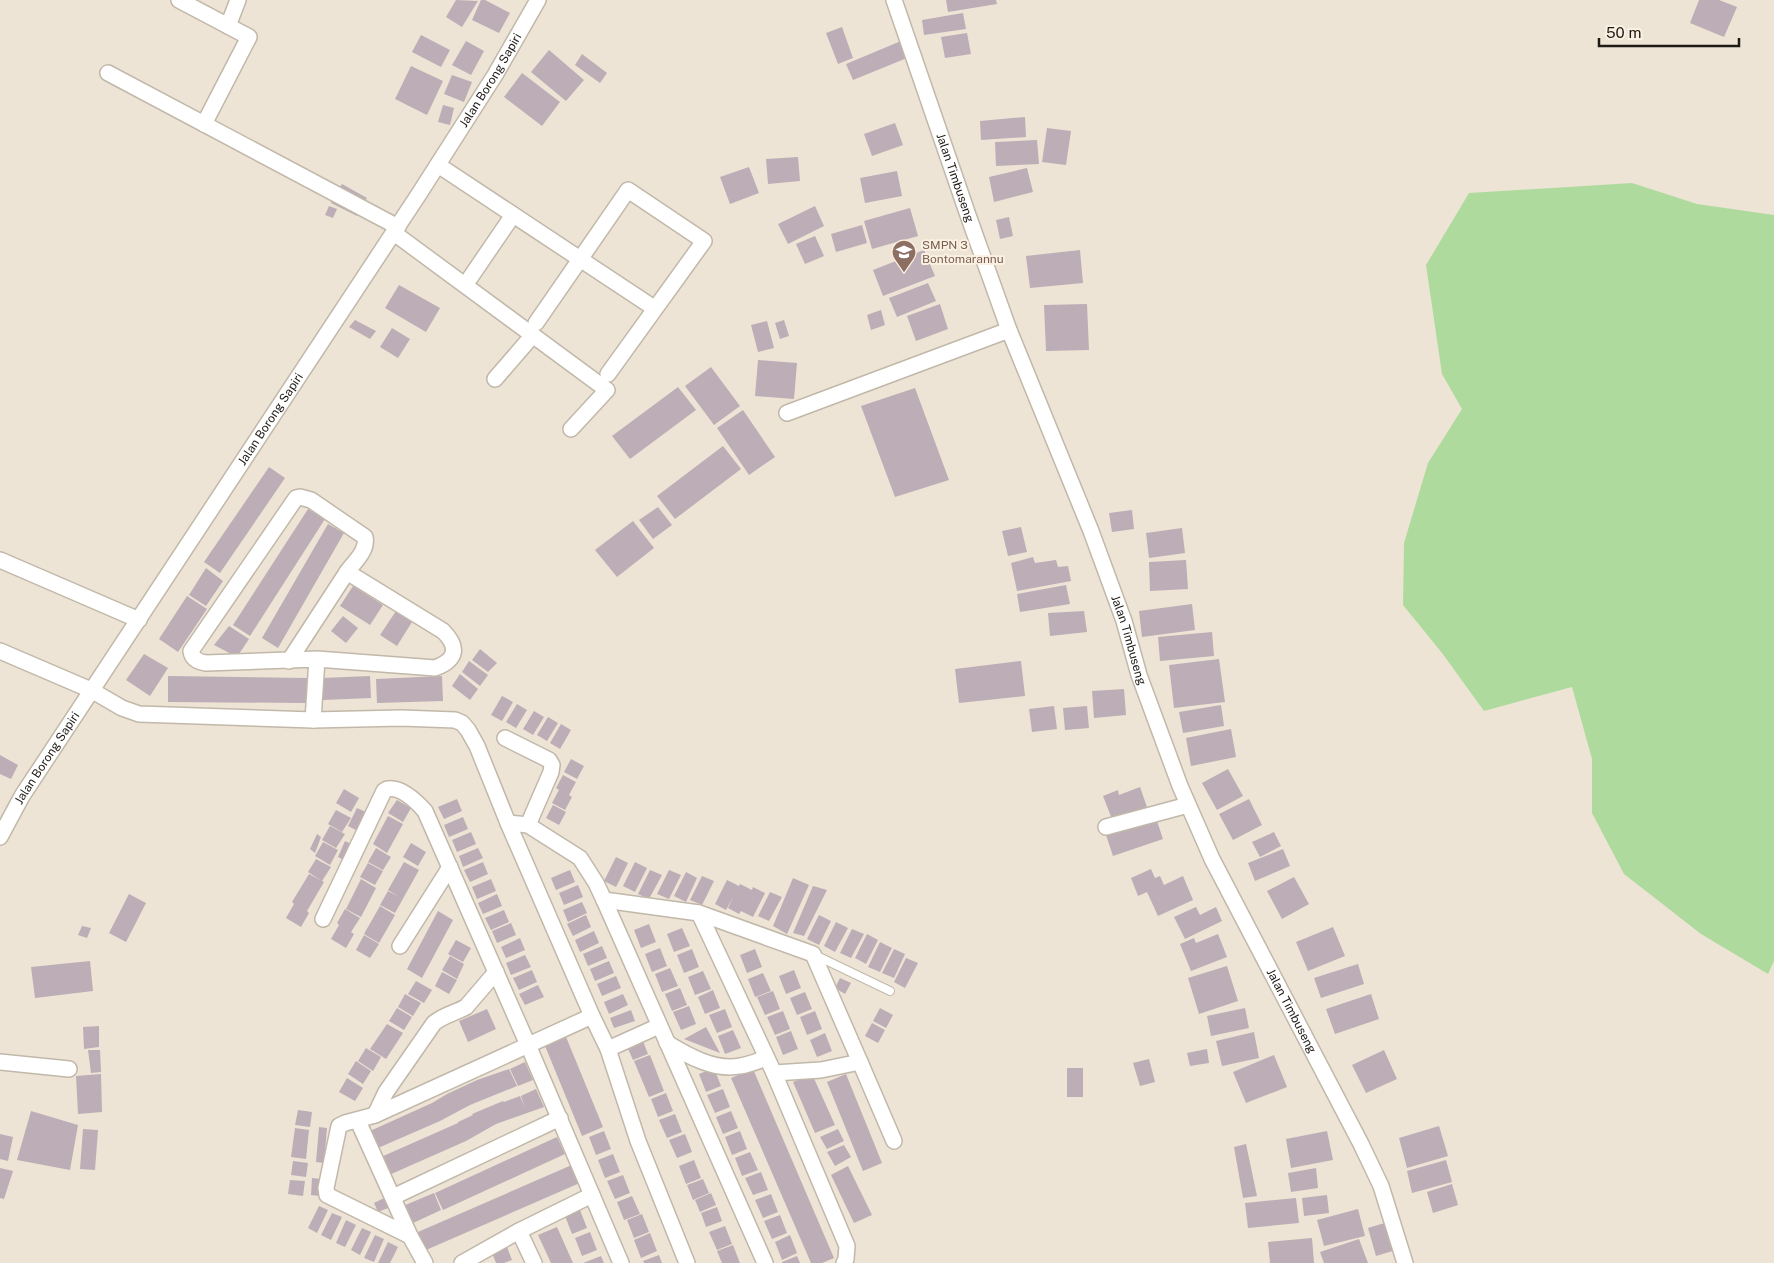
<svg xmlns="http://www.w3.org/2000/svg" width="1774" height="1263" viewBox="0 0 1774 1263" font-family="'Public Sans',sans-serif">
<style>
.green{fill:#afda9e}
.building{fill:#bdadb6}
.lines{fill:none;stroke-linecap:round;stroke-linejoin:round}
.service-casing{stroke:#c1b8a9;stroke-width:10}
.minor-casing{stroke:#c1b8a9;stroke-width:18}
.service{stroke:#fff;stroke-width:8}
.minor{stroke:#fff;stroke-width:15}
.labels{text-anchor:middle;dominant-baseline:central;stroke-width:4;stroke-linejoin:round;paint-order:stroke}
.street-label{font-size:12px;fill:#1d1914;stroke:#fbf1e2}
.education-label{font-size:12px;fill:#785e54;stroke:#fbf1e2;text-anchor:start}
</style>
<rect width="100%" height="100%" fill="#ede4d5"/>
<path class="green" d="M1632 183 1697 204 1774 215V961L1768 974 1701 934 1624 874 1592 813V759L1572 687 1484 711 1442 653 1403 605 1404 543 1428 463 1462 409 1442 374 1426 265 1469 193Z"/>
<path class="building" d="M456 0 478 1 462 27 446 17Z
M481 0H485L510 13 499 33 472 20Z
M946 0H996L997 4 948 12Z
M1699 0H1719L1737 7 1724 37 1690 23Z
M963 13 966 29 924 35 922 20Z
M842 27 853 58 838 64 826 33Z
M967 33 971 54 945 58 941 37Z
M421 35 450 50 441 67 412 52Z
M466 41 484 51 471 75 452 65Z
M901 41 907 58 853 80 846 64Z
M549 50 584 80 566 101 531 72Z
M582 54 607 73 600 83 575 65Z
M411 66 443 81 427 115 395 99Z
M522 73 560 102 542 126 504 97Z
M452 75 472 82 464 102 444 94Z
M443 105 454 108 450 125 438 122Z
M1025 117 1026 137 981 140 980 121Z
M895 123 903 145 872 156 864 134Z
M1047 128 1071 131 1066 165 1042 162Z
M1037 140 1039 164 996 166 995 142Z
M798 157 800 181 768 184 766 159Z
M749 167 759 193 730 204 720 177Z
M1027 168 1033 192 994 202 989 177Z
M897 171 902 196 865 203 860 178Z
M342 184 367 198 357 216 331 203Z
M329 206 337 209 333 218 325 215Z
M815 206 824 226 788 244 778 224Z
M910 208 918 236 872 249 864 221Z
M1009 217 1013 236 1000 239 996 220Z
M862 225 867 243 836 252 831 234Z
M815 236 824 256 805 264 796 244Z
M924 250 935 276 883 296 873 270Z
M1080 250 1083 283 1030 288 1026 256Z
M928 283 936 301 897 317 889 298Z
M399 285 440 308 426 332 385 308Z
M940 304 948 329 916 341 907 316Z
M1087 304 1089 350 1046 351 1044 305Z
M881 310 885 325 871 330 867 315Z
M355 320 376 331 370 339 349 327Z
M784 320 789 336 780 339 775 323Z
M767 321 774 348 758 352 751 325Z
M392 328 410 339 398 358 380 347Z
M758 360 797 363 794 399 755 396Z
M711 367 740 406 714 425 685 386Z
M678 387 696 410 630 459 612 436Z
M915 388 949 480 895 497 861 406Z
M743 410 775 457 749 475 717 428Z
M723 446 741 469 675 519 657 496Z
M269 467 285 478 220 573 204 562Z
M658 507 672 525 653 539 639 520Z
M308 509 325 519 250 636 233 625Z
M1132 510 1134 529 1112 532 1109 513Z
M633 521 654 548 617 577 595 550Z
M328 524 344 533 278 648 262 638Z
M1021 527 1027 552 1008 556 1002 531Z
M1182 528 1185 553 1149 558 1146 533Z
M1033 557 1035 563 1056 560 1058 567 1068 566 1071 581 1017 591 1011 563Z
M1186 560 1188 589 1150 591 1149 562Z
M206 568 223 581 206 606 189 595Z
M1066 585 1070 604 1020 612 1017 594Z
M353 586 383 605 370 625 340 606Z
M187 596 207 609 178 652 159 639Z
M1192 604 1195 630 1142 637 1139 611Z
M396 611 412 622 397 646 380 635Z
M1084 611 1087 632 1050 636 1048 613Z
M343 616 358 628 346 643 331 631Z
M229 626 249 639 237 657 214 645Z
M1212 632 1214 656 1160 661 1158 637Z
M480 649 497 663 488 672 472 660Z
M144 654 168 668 150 696 126 680Z
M1219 659 1225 702 1174 708 1169 665Z
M469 661 488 675 480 686 462 672Z
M1021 661 1025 696 959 703 955 669Z
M460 674 478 689 470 700 452 686Z
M168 676 307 678 306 703 168 702Z
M370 676 371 698 323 700 322 678Z
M442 676 443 701 377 703 376 679Z
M1124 689 1126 715 1094 718 1092 691Z
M502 696 513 702 502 721 491 715Z
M517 704 527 710 516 728 506 722Z
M1221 705 1224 726 1183 733 1179 712Z
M1054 706 1057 729 1032 732 1029 709Z
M1087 706 1089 728 1065 730 1063 708Z
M534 711 544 717 533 735 523 729Z
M548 717 558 723 547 741 537 735Z
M561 724 571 730 560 749 550 743Z
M1231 729 1236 757 1191 766 1186 738Z
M0 755 18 765 11 779 0 774Z
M571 759 584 766 577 779 564 772Z
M1228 769 1243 796 1217 810 1202 783Z
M563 775 576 782 569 795 572 797 565 810 552 803 559 790 556 788Z
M1140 787 1147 807 1127 814 1156 818 1163 839 1113 856 1106 835 1117 832 1103 796 1118 790 1119 795Z
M344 789 359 798 351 812 336 803Z
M457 799 462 811 444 819 438 807Z
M1249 799 1262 825 1233 840 1219 814Z
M397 800 411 808 403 822 388 813Z
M553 805 566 812 559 825 546 818Z
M357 808 368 813 358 831 348 826Z
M336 810 351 818 342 832 328 824Z
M388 816 403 824 387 853 373 844Z
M463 817 468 829 449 837 444 825Z
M330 826 345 834 336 848 322 840Z
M471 832 476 844 457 852 452 840Z
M1274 832 1281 846 1260 857 1252 842Z
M317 834 321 837 315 853 310 849Z
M345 841 353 845 346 861 338 857Z
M323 842 338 850 330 865 315 856Z
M411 843 426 852 418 866 403 857Z
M376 848 391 857 383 870 368 862Z
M478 848 483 858 463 867 459 856Z
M1283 849 1290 866 1255 881 1248 863Z
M616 857 628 863 616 887 604 881Z
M316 859 331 867 322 881 308 872Z
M404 862 419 870 395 913 380 905 388 891 399 897 388 890Z
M483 862 488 874 470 882 464 870Z
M635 862 647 868 635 892 623 886Z
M368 863 383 871 375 885 360 877Z
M1151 869 1155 878 1160 876 1164 885 1183 876 1193 900 1158 916 1147 892 1138 896 1131 878Z
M570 870 575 882 556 890 551 878Z
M650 870 662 875 649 899 638 894Z
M669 870 681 875 669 899 657 894Z
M686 872 697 878 686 902 674 896Z
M309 874 324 882 307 911 309 913 301 927 286 918 294 904 292 902Z
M702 876 714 881 702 905 690 900Z
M1294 877 1309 904 1282 919 1267 891Z
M793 878 809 885 787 934 773 926Z
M361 879 376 888 361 917 346 909Z
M491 879 496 891 477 899 472 887Z
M727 880 739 886 740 884 752 890 753 887 765 893 753 917 741 911 739 914 728 908 733 897 726 910 715 904Z
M578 885 583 897 564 905 559 893Z
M813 886 827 890 804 936 793 933Z
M770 892 782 897 769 921 758 916Z
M129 894 146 903 126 942 109 933Z
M497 894 502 906 483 914 478 903Z
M582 902 587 913 568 922 563 910Z
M380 906 395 915 379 943 364 934Z
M1196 907 1200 915 1216 907 1222 921 1185 939 1174 917Z
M345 909 360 918 351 932 354 934 346 948 331 939 339 925 337 923Z
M504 910 509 922 491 930 485 918Z
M438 911 453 920 422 978 407 969Z
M586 915 591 927 573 936 567 924Z
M819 915 831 921 819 945 807 939Z
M836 922 848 928 835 952 824 946Z
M511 923 516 935 497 943 492 931Z
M649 924 656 942 641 948 634 930Z
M82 926 91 928 87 938 78 935Z
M1333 927 1345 956 1308 971 1296 942Z
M682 928 690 946 674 952 667 934Z
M852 929 864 934 851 958 840 953Z
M594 931 599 943 580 952 575 940Z
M867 934 878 940 866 964 855 958Z
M1218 934 1227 957 1191 971 1180 944 1194 938 1196 943Z
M364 935 379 944 370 958 356 950Z
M520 938 525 950 506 958 501 947Z
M456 940 471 948 463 962 448 954Z
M880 942 892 948 880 972 868 967Z
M602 946 607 958 588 966 583 954Z
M660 948 667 966 652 972 645 954Z
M692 949 699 967 684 973 677 955Z
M755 949 762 967 747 973 740 955Z
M894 949 905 954 894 978 882 973Z
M525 955 531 967 511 975 506 963Z
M450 956 464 964 457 979 442 970Z
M906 958 918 963 905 988 894 982Z
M90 961 93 991 35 998 31 967Z
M609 961 614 973 595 981 590 969Z
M1358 964 1364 984 1321 998 1314 978Z
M1227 966 1238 1001 1199 1014 1188 978Z
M670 968 678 986 662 992 655 974Z
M532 970 537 982 519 990 513 978Z
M794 970 801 988 786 994 779 976Z
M703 971 711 989 695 995 688 977Z
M442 972 457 980 449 994 435 986Z
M763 973 771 991 755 997 748 979Z
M616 976 621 988 602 996 597 984Z
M840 978 851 983 845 994 835 988Z
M416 981 432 990 424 1003 408 994Z
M538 985 544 997 525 1005 519 994Z
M680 988 687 1005 672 1011 665 994Z
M713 990 720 1008 705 1014 698 997Z
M773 991 780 1009 765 1015 757 997Z
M805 992 812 1009 797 1015 790 998Z
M405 994 421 1003 413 1016 398 1007Z
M623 994 628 1005 609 1014 604 1002Z
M1371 994 1379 1019 1335 1034 1326 1009Z
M689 1006 696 1024 681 1030 673 1012Z
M397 1008 412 1017 404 1030 389 1021Z
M880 1008 893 1015 886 1028 873 1021Z
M1245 1008 1249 1028 1211 1036 1207 1016Z
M487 1009 496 1029 468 1042 459 1021Z
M725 1009 732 1027 717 1033 709 1015Z
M631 1010 635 1021 614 1028 610 1018Z
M783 1011 790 1029 775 1035 767 1017Z
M815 1011 822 1029 807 1035 800 1017Z
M872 1023 885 1030 878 1043 865 1036Z
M387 1024 403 1033 386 1059 370 1049Z
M99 1026V1047L84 1049 83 1027Z
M706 1027 720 1053 684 1039Z
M733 1030 741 1048 725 1054 718 1036Z
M791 1031 798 1049 783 1055 776 1037Z
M564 1032 603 1127 582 1136 543 1041Z
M1254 1032 1259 1058 1222 1066 1216 1041Z
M825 1033 832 1051 817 1057 810 1040Z
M641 1036 648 1054 633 1060 625 1042Z
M366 1048 381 1057 373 1071 358 1061Z
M1207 1049 1209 1063 1190 1066 1187 1053Z
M88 1050H100L101 1072 91 1073Z
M1384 1050 1397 1079 1366 1093 1352 1065Z
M650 1055 664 1091 649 1097 634 1061Z
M1274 1055 1287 1087 1246 1103 1233 1072Z
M1149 1059 1155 1082 1140 1086 1133 1063Z
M356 1061 371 1071 363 1084 348 1074Z
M525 1062 533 1080 518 1086 510 1069Z
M714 1068 721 1086 706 1092 699 1074Z
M1067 1068H1083V1097H1067Z
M509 1069 517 1086 470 1105 440 1121 378 1148 370 1131 432 1103 447 1094 477 1080Z
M753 1069 834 1258 822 1263H811L731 1078Z
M101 1074 102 1112 78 1114 76 1076Z
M812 1074 835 1125 815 1133 793 1082Z
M846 1074 882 1163 863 1171 827 1082Z
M347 1078 363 1088 355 1101 339 1092Z
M536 1089 544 1107 496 1124 466 1141 389 1175 381 1157 458 1123V1122L473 1115 472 1114 503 1101 504 1102 520 1096 525 1108 521 1096Z
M723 1089 730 1107 715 1113 707 1095Z
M666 1093 673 1111 658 1117 651 1099Z
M298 1110 312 1112 310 1127 295 1125Z
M31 1111 78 1125 70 1170 17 1160Z
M731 1111 738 1128 723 1134 716 1117Z
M675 1114 682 1132 667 1138 659 1120Z
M1439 1126 1448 1156 1407 1168 1399 1138Z
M319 1127 327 1128 324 1163 316 1162Z
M295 1128 309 1130 306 1159 291 1157Z
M83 1129 98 1130 95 1170 80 1169Z
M838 1129 844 1141 827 1149 820 1137Z
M604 1131 611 1149 596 1155 589 1137Z
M740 1131 747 1149 732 1155 725 1137Z
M1327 1131 1333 1160 1291 1168 1286 1139Z
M0 1134 13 1137 8 1161 0 1159Z
M685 1134 692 1152 677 1158 669 1140Z
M557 1137 565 1154 443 1210 435 1193Z
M1246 1144 1257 1196 1243 1198 1234 1147Z
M844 1145 851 1157 835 1166 827 1152Z
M750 1152 758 1170 742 1176 735 1158Z
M613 1154 620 1172 605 1178 598 1160Z
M694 1160 701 1178 686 1184 679 1166Z
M1446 1160 1452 1182 1412 1193 1407 1171Z
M293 1161 308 1163 306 1177 291 1175Z
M574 1164 582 1182 426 1250 418 1232Z
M848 1166 872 1215 854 1223 831 1175Z
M0 1168 13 1171 4 1199 0 1198Z
M1316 1168 1318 1188 1291 1192 1288 1173Z
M761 1172 768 1190 753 1195 745 1178Z
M623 1175 630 1193 615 1199 607 1181Z
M312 1178 321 1179 320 1196 311 1195Z
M703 1179 709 1193 693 1200 687 1185Z
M290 1180 305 1181 303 1196 288 1194Z
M1452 1184 1458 1205 1433 1213 1427 1192Z
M434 1193 441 1210 411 1224 403 1206Z
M711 1193 716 1205 700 1212 695 1200Z
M771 1194 778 1212 763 1218 755 1200Z
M1327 1195 1329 1213 1304 1216 1302 1198Z
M632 1196 640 1214 624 1220 617 1202Z
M384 1198 388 1208 378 1212 374 1203Z
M1296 1198 1299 1223 1248 1228 1245 1203Z
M319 1206 328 1210 317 1233 308 1228Z
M717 1207 722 1221 706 1227 701 1213Z
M1358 1209 1365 1236 1324 1246 1317 1220Z
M580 1210 587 1228 572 1234 565 1216Z
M332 1213 342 1217 331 1240 321 1235Z
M642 1214 649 1232 634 1238 627 1220Z
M780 1215 787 1233 772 1239 764 1221Z
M346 1220 356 1225 345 1247 336 1243Z
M1388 1222 1396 1250 1376 1256 1368 1228Z
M725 1226 732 1244 717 1250 709 1232Z
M557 1227 573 1263H551L538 1235Z
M362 1228 371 1232 360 1255 351 1250Z
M590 1232 597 1250 582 1256 575 1238Z
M650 1233 657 1251 641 1258 634 1240Z
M375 1235 384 1239 374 1262 364 1258Z
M790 1235 797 1253 782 1260 775 1242Z
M1312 1238 1314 1263H1270L1268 1242Z
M1359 1239 1368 1263H1324L1320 1252Z
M388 1242 398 1247 390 1263H378Z
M505 1242 512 1260 504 1263H496L490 1248Z
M733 1245 740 1263H722L717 1251Z
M659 1255 662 1263H644L643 1261Z
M601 1256 604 1263H583Z
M797 1256 800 1263H782V1262Z"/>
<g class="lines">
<defs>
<path id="service" d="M815 955 890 991"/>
<g id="minor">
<path d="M179 0 249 37 204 124"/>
<path id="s1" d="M894 0 969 218 1009 330 1091 531 1124 621 1139 675 1180 786 1212 859 1361 1144 1381 1186 1405 1263"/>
<path d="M228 26 238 0"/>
<path d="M108 73 398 227"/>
<path d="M438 165 654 308"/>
<path d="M394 233 607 390 571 429"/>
<path d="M470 278 513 215"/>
<path d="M536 323 628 190 704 241 608 374"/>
<path d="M495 379 533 335"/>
<path d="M787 413 1009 330"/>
<path d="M0 560 139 620"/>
<path d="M0 651 91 690 122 708 139 714 313 720 401 718 455 720 462 723 468 730 477 746 508 823 592 1016 608 1049 638 1141 687 1263"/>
<path d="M289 661 347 572"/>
<path d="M313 720 317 659 206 663C199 662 192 659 191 651L296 498 300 497 311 500 365 537C368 551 354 562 347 572L443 631C459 647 457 660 435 668L317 659"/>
<path d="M505 738 549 760 552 765 551 772 528 825"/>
<path d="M508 823 528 825 580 858 596 883 604 900 699 913 813 954 860 1062 821 1070 774 1073"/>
<path d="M1106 827 1188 805"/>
<path id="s2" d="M0 837 22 796 419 194 495 75 538 0"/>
<path d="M604 900 765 1263"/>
<path d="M699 913 774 1073 847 1246 846 1259 844 1263"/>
<path d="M323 919 384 791 387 789C401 786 416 801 425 811L528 1045 621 1263"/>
<path d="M400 946 450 867"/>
<path d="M667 1043C688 1056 715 1071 740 1066 749 1065 758 1061 766 1058"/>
<path d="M608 1049 659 1026"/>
<path d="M0 1062 69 1069"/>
<path d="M860 1062 894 1141"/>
<path d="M375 1115 386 1092 434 1023C444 1015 455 1013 466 1007L496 972"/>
<path d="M358 1121 410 1236 425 1263"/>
<path d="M393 1197 560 1118"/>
<path d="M519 1231 534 1263"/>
<path d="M410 1236 327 1195 326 1188 339 1126 345 1123 375 1115 592 1016"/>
<path d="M462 1263 519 1231 592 1195"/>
</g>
</defs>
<use href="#service" class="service-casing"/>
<use href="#minor" class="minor-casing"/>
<use href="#service" class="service"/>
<use href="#minor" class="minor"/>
</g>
<defs>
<symbol id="school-pin" viewBox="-11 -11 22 30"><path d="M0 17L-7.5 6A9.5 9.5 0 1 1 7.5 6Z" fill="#8d6e63" stroke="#fbf1e2"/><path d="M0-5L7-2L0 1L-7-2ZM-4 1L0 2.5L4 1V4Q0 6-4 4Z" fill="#fff"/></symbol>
</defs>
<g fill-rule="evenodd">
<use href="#school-pin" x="890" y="238" width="28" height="38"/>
</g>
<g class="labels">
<g class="street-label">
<text stroke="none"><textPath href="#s2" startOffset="902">Jalan Borong Sapiri</textPath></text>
<text stroke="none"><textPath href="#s1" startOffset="188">Jalan Timbuseng</textPath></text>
<text stroke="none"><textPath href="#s2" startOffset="498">Jalan Borong Sapiri</textPath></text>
<text stroke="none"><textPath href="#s1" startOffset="682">Jalan Timbuseng</textPath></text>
<text stroke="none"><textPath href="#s2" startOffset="92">Jalan Borong Sapiri</textPath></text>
<text stroke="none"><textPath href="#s1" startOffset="1088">Jalan Timbuseng</textPath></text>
</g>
<g class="education-label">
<text x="922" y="245">SMPN 3<tspan x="922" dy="14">Bontomarannu</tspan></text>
</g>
</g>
<path d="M1599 38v8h140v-8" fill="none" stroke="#1d1914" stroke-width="2.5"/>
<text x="1606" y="38" font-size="15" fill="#1d1914" stroke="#fbf1e2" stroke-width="4" paint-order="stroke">50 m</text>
</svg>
